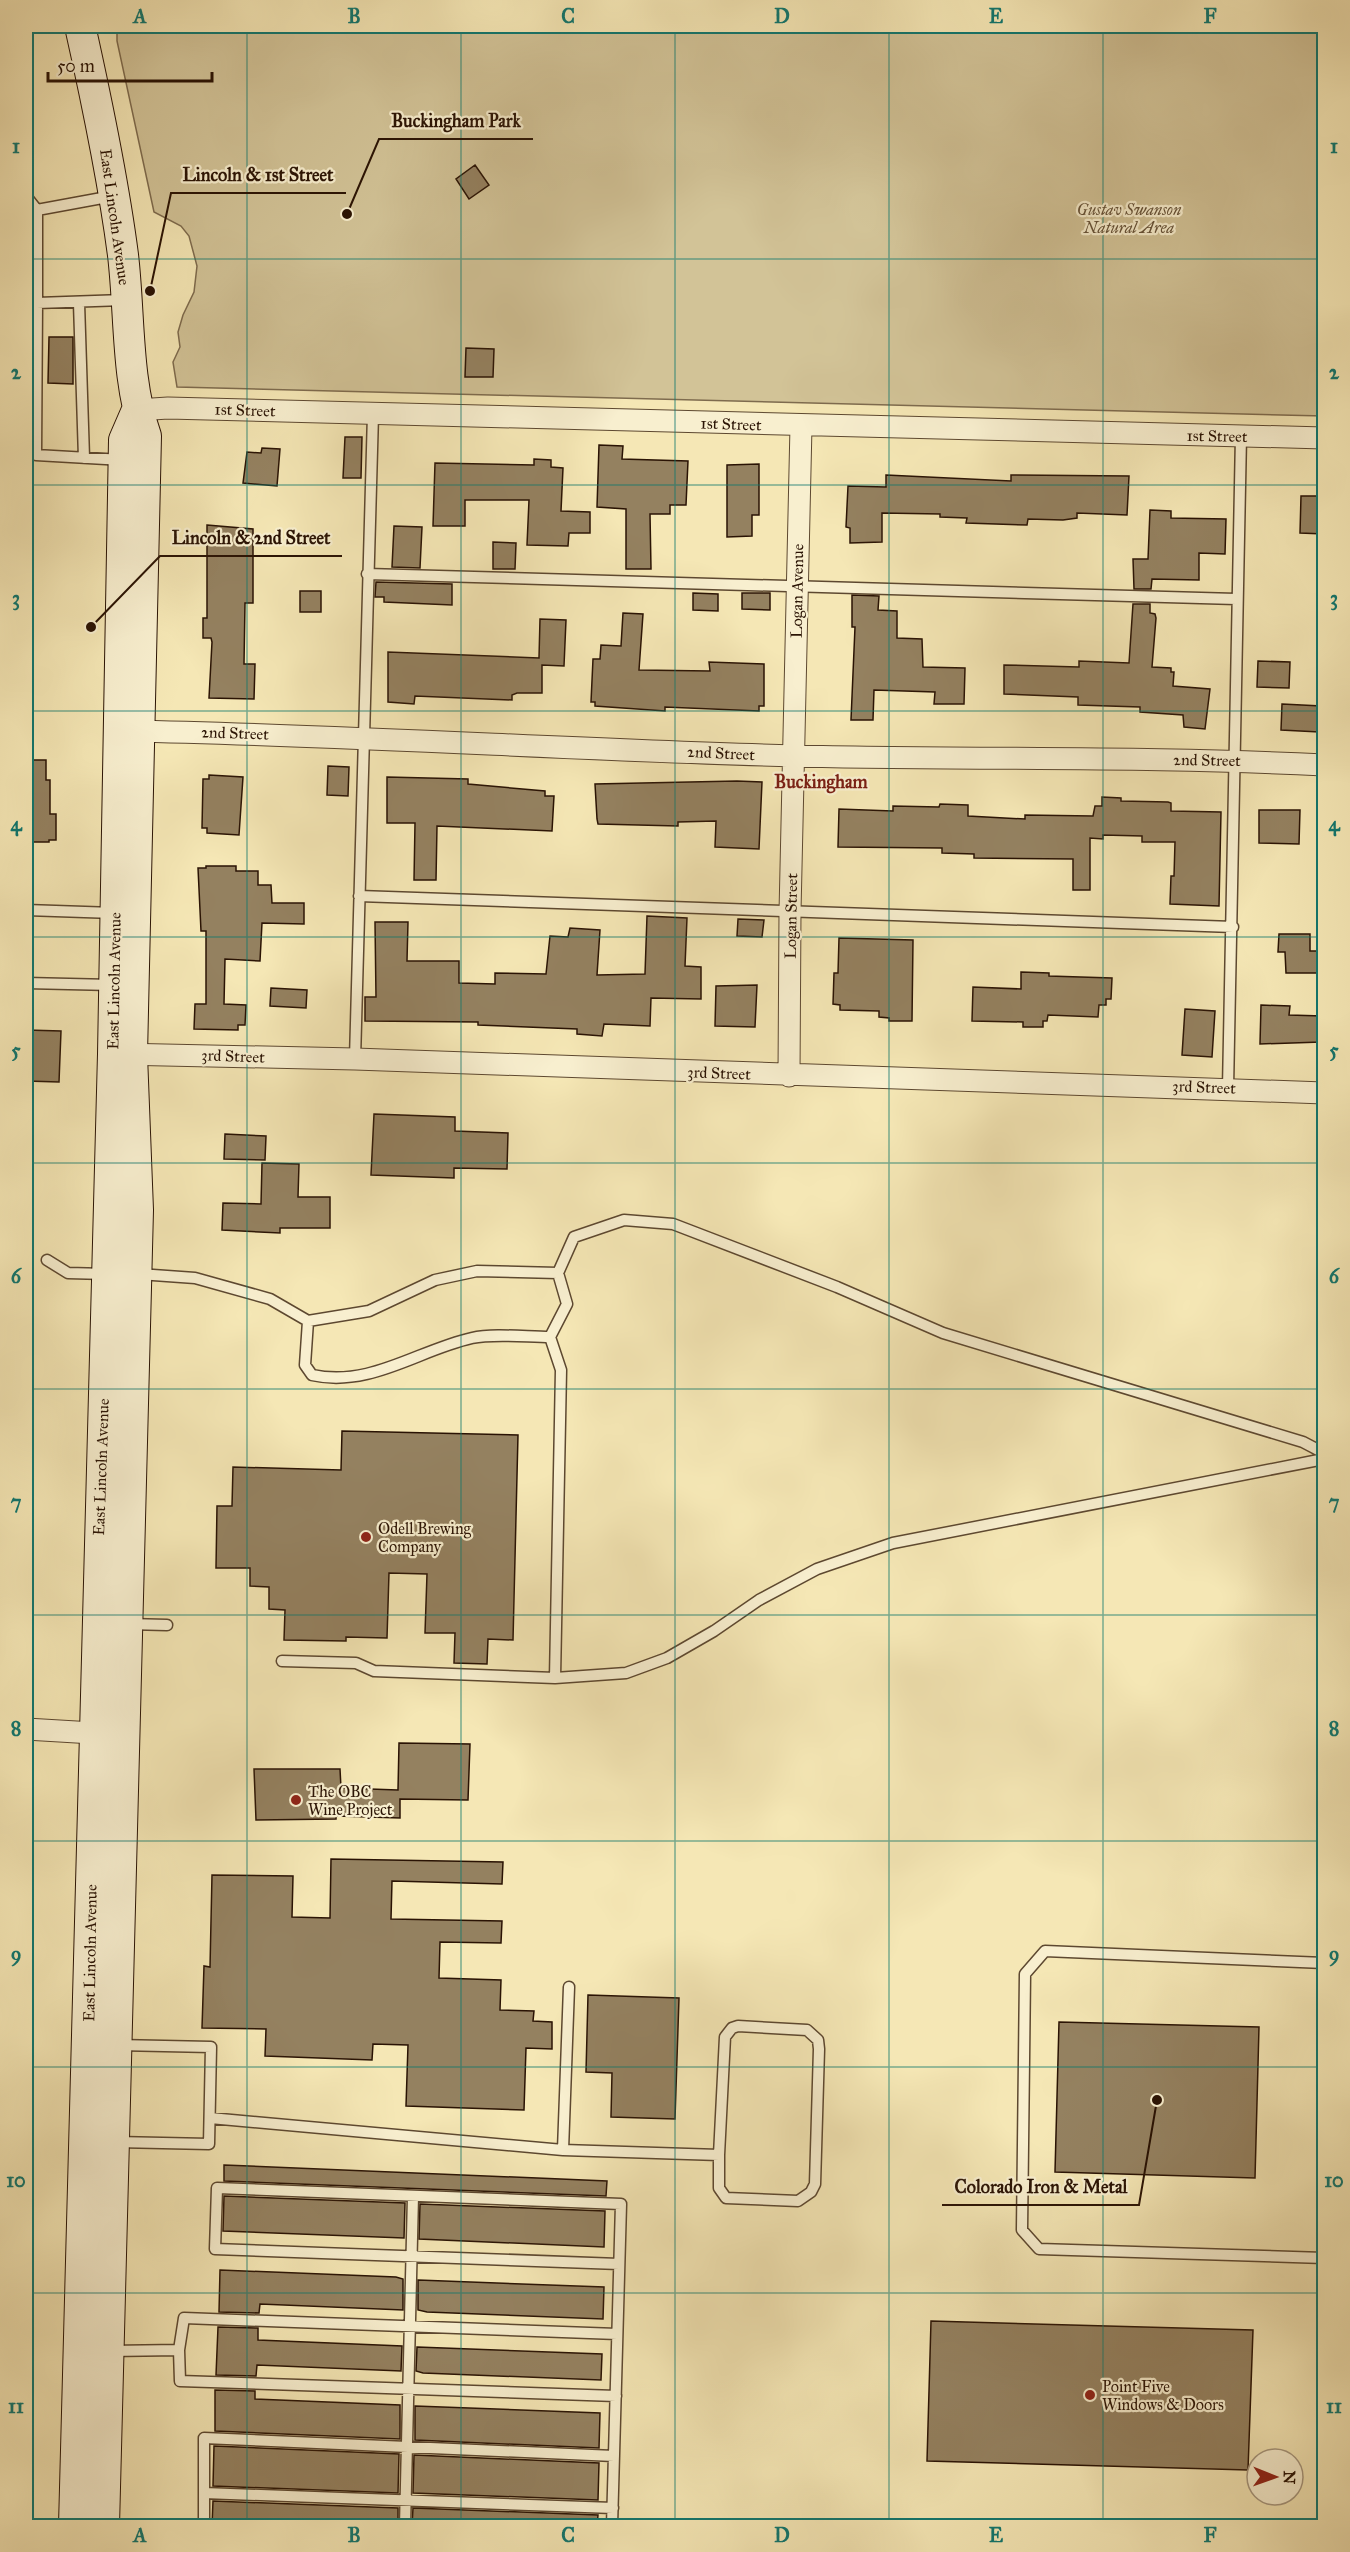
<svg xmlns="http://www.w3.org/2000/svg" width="1350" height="2552" viewBox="0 0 1350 2552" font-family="'IM FELL Great Primer',serif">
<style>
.green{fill:#d2c397;stroke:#7e6b4e;stroke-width:1.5}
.building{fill:#948160;stroke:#2a1304;stroke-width:1.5}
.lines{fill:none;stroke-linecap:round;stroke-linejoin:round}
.lane-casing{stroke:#5d4830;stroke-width:13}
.street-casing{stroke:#5d4830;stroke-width:23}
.secondary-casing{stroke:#2a1304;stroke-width:32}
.lane{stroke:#f8efcf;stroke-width:10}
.street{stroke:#f8efcf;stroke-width:21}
.secondary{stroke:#f8efcf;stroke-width:30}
.grid{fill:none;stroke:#0f766e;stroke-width:1.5;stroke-opacity:0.55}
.poi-dot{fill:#8f2418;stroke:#f8efcf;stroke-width:2}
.labels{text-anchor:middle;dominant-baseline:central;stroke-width:4.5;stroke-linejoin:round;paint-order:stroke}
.park-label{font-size:16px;font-style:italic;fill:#655137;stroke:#f8efcf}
.street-label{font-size:16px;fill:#2a1304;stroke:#f8efcf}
.poi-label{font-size:16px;fill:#2a1304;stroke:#f8efcf;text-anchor:start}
.neighbourhood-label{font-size:18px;font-weight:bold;fill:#7a1f14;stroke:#f8efcf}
.leader{fill:none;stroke:#2a1304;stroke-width:2}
.callout-dot{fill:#2a1304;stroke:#f8efcf;stroke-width:2}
.callout-label{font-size:18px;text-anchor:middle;font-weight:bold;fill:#2a1304;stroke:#f8efcf;stroke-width:4.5;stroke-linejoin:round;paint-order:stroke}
.neatline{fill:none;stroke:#0f766e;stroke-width:2}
.grid-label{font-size:20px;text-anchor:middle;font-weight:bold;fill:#0f766e}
</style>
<rect width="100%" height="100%" fill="#f5e7b5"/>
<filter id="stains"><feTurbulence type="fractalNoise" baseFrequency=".00333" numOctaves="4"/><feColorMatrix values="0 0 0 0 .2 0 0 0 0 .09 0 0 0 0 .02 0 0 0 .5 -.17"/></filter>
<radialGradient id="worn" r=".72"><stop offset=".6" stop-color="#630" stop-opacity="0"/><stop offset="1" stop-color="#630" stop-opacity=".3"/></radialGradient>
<path class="green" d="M117 26H1324V416L177 387 173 362 180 347 178 332 183 315 194 292 197 266 189 236 181 226 154 212 117 41Z"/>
<path class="building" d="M475 165 489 185 469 199 456 179Z
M49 337H73V384L48 383Z
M466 348 494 349 493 377H465Z
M345 437H362L361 478H343Z
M599 445 623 446 622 459 688 461 686 505H670V514H650L651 569H626V509L597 507Z
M262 448 280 449 277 486 243 483 247 452 261 453Z
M534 459 551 460V467L563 468 561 511 590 512V533H569L568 546 527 545 529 500H465V526H433L435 463 534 465Z
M759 464V515H752V536L727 537V465Z
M886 475 1011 481V475L1129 476 1127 515 1077 513V518L1063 520 1028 519 1027 525 966 523 967 518 940 517V514L882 513V542L850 543V528L846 527 848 486 886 487Z
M1301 496H1323L1324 534 1300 533Z
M1150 510 1171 511V518L1226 519 1225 554 1199 553V580L1152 579 1151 589H1134L1133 559H1148Z
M207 525 253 529V603H245L244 664H255L254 699 209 698 212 642 211 638H203V618H207Z
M394 526 422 527 420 568 392 567Z
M493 542 516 543 515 569H493Z
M376 582 452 584V605L384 602V597H375Z
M300 591H321V612H300Z
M693 593 718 594V611L693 610Z
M742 593H770V610L742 609Z
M852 595 879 596 878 610 897 611V638L922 639 923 667 965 668 964 704H934L935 692 874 690 873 720H851L855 627H852Z
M1133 604H1150V613L1155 614 1156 618 1152 667 1171 668V672H1174L1173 686 1210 689 1205 729 1184 727 1183 715 1140 712V707L1078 705V697L1004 694V665L1079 667V661L1129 663Z
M623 613 643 614 639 670 710 671 709 662 764 664V706H759V711L665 707V711L595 706V702H591L593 659H600L601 645 621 646Z
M540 619 566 620 564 666 542 665V693H517L512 695V700L415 696 414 704 388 702V652L539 658Z
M1258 661 1290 662 1289 688 1257 687Z
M1282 704 1321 706 1319 732 1281 730Z
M26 760H46V780H50V814H56V840H49V842H26Z
M328 766 349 767 348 796 327 795Z
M209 775 243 777 239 835 207 833V828H202L203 779H209Z
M387 777 468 779V784L545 791V796H554L552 831 437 826 436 880H414L415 823H387Z
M737 781 762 782 759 849 715 847 716 821 678 822V826L598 824 597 819 595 784Z
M1102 797 1121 798V801L1168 802 1171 803V811L1221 812 1219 906 1170 904 1171 876H1174L1175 842H1142V836L1103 835V839L1090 838V890H1073V859L974 858V854L942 853V848L838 847 839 809 893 811V806L939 807 940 804 968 805V816L1025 819V815L1093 816 1095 806H1102Z
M1259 810H1300L1299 844 1259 843Z
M206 866H236V871H258V885H271L272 903H304V924L262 923 260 961 225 959 224 1004 246 1005 245 1025H238V1030L194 1029 195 1004H206V931H201L198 868H206Z
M647 916 687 918 685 966 701 967V999L651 998 650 1026 604 1024 602 1036 577 1034V1029L478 1025V1022L365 1021V997H376L375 922H408L407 961H459V983L495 984V973L546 974 550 936 568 937 570 928 600 930 597 975 645 974Z
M738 919 764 920 762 937 737 936Z
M1279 934H1310V951H1324V973H1286L1285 952H1278Z
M839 938 913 940 912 1021H889V1018L879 1017V1011L840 1010V1005L833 1004 834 973H838Z
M1021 972 1049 973V976L1112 978 1111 999H1106V1005H1099L1098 1017 1048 1015 1047 1021H1043V1027H1023V1022L972 1021 973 987 1021 989Z
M757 985 755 1027 715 1026 716 986Z
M271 988 307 990 306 1008 270 1006Z
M1261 1005 1290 1006 1289 1015 1322 1016 1321 1042 1260 1044Z
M1185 1009 1215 1011 1212 1057 1182 1055Z
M26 1030 61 1031 59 1082 26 1081Z
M374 1114 455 1117V1131L508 1133 507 1169 454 1168V1178L371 1175Z
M225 1134 266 1136 265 1160 224 1159Z
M262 1163 299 1164 298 1197H330V1228H280V1233L222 1230 223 1203 261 1204Z
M342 1431 518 1435 513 1640 488 1639 487 1664 454 1663 455 1633H425L427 1574 389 1573 387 1638 346 1637V1641L284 1640 285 1610 269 1609V1587L250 1586V1568H216L217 1506H232L233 1467 341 1470Z
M399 1743 470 1744 468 1800 400 1799V1818L336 1816V1819L256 1820 254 1769H340L341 1788 398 1790Z
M331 1859 503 1862 502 1884 392 1881 391 1919 502 1921 501 1943 440 1942 439 1978 501 1980 500 2010 534 2011 533 2021 552 2022V2049L526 2048 524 2110 406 2106 408 2045 373 2044 372 2060 265 2056 266 2029 202 2028 204 1966 210 1967 212 1875 293 1876 292 1917 330 1918Z
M588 1995 679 1998 675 2119 611 2117 612 2073 586 2072Z
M1059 2022 1259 2027 1255 2178 1055 2172Z
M224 2165 607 2181 606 2196 224 2181Z
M224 2196 405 2203 404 2238 223 2231Z
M420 2204 605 2211 604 2247 419 2239Z
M220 2270 396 2277 403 2279V2310L260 2304 259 2313 219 2312Z
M418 2280 604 2287 603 2319 427 2312 418 2310Z
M931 2321 1253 2330 1248 2470 927 2461Z
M218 2327 258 2328V2340L402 2346 401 2371 257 2365 256 2376 216 2375Z
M417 2347 602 2354 601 2380 423 2373 416 2371Z
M215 2390 255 2391V2399L400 2405V2439L215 2431Z
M415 2406 600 2413 599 2448 415 2440Z
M214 2446 399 2454 398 2493 213 2486Z
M414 2455 599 2463 598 2500 413 2493Z
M213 2501 398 2508V2526H212Z
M413 2508 598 2515 597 2526H412Z"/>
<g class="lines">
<defs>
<path id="lane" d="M26 196 37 210
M26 303H37V210L113 196
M79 303 84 458
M123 460 36 455 37 303 124 300
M367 574 1236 599
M359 896 1233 927
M26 910 114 913
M26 983 112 985
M355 1059 373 414
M1228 1088 1241 436
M47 1260 68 1273 106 1274
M558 1273 574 1237 624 1220 673 1224 837 1287 943 1333 1303 1442 1324 1453
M139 1274 195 1278 270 1299 308 1321 369 1311 435 1280 477 1271 558 1273 567 1304 550 1337C527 1337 493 1333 472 1338 418 1350 370 1388 312 1375L305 1365 308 1321
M550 1337 561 1370 555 1678
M128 1624 167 1625
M282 1661 356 1663 374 1671 555 1678 626 1673 667 1658 714 1631 759 1600 817 1569 893 1543 1324 1459
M1324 1963 1045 1951 1025 1974 1022 2230 1039 2249 1324 2258
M210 2118 563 2150 719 2155 725 2037 732 2028 738 2026 807 2030 818 2040 819 2049 815 2184 811 2192 798 2201 726 2198 719 2188V2155
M116 2142 209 2144 211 2047 117 2045
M563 2150 569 1987
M109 2351 179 2350
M616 2396 180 2381 179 2350 184 2318 617 2334
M204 2493 613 2508
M204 2526V2438L614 2456
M405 2526 413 2196
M612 2526 621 2204 217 2188 215 2249 619 2264"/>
<path id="street" d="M137 410 168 408 1324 438
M127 731C350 735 572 750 795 756 971 760 1148 756 1324 765
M119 1054 355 1059 1324 1093
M789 1076 790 912 801 426
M26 1729 93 1733"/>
<path id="secondary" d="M80 26C97 102 113 178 123 255 130 314 126 380 146 436L132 1055 138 1210 104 2526
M74 2526 113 1054 124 440 137 410"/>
</defs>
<use href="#lane" class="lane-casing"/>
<use href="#street" class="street-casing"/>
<use href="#secondary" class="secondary-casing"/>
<use href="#lane" class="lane"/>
<use href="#street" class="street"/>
<use href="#secondary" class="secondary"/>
</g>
<path class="grid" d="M247 26V2526M461 26V2526M675 26V2526M889 26V2526M1103 26V2526M26 259H1324M26 485H1324M26 711H1324M26 937H1324M26 1163H1324M26 1389H1324M26 1615H1324M26 1841H1324M26 2067H1324M26 2293H1324"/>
<g class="poi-dot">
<circle cx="366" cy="1537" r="6"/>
<circle cx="296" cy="1800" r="6"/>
<circle cx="1090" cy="2395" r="6"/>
</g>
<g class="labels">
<g class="park-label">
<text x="1129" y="209">Gustav Swanson<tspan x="1129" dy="18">Natural Area</tspan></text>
</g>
<g class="street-label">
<text transform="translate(115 217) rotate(82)">East Lincoln Avenue</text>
<text transform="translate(245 410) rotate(2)">1st Street</text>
<text transform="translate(731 424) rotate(2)">1st Street</text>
<text transform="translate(1217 436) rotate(1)">1st Street</text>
<text transform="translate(797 591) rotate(-89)">Logan Avenue</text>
<text transform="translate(235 733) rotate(2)">2nd Street</text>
<text transform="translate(721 753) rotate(3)">2nd Street</text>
<text transform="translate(1207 760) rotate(1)">2nd Street</text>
<text transform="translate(791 916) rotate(-89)">Logan Street</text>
<text transform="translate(114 981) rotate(-89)">East Lincoln Avenue</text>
<text transform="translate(233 1056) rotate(2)">3rd Street</text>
<text transform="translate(719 1073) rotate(2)">3rd Street</text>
<text transform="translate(1204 1087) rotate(2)">3rd Street</text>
<text transform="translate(101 1467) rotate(-88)">East Lincoln Avenue</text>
<text transform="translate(90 1953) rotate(-89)">East Lincoln Avenue</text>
</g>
<g class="poi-label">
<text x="378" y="1528">Odell Brewing<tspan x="378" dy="18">Company</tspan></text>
<text x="308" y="1791">The OBC<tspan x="308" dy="18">Wine Project</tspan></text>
<text x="1102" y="2386">Point Five<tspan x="1102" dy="18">Windows &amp; Doors</tspan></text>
</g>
<g class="neighbourhood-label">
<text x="821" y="782">Buckingham</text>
</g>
</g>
<path class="leader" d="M347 214L379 139H533M150 291L171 193H346M91 627L160 556H342M1157 2100L1139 2205H942"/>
<g class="callout-dot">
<circle cx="347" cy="214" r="6"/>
<circle cx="150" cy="291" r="6"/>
<circle cx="91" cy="627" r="6"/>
<circle cx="1157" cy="2100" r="6"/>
</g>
<g class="callout-label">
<text x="456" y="127">Buckingham Park</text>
<text x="258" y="181">Lincoln &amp; 1st Street</text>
<text x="251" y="544">Lincoln &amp; 2nd Street</text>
<text x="1041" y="2193">Colorado Iron &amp; Metal</text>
</g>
<rect width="1350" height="2552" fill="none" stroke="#f5e7b5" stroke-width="66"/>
<g transform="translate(1275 2477) rotate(91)"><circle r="28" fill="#f8efcf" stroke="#a6977e" stroke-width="1.5"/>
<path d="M0-4.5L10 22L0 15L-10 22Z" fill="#8f2418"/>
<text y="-9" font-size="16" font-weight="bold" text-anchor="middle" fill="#2a1304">N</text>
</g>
<path d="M48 72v9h164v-9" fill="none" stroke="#2a1304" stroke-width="3"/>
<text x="57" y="72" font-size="18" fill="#2a1304" stroke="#f8efcf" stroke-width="4.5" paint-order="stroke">50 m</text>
<rect x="33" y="33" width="1284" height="2486" class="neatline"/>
<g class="grid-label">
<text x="140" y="23">A</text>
<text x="354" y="23">B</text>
<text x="568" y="23">C</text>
<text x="782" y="23">D</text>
<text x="996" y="23">E</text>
<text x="1210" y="23">F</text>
<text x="16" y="153">1</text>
<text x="1334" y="153">1</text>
<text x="16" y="379">2</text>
<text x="1334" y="379">2</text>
<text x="16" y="605">3</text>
<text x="1334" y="605">3</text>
<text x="16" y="831">4</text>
<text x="1334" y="831">4</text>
<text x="16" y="1057">5</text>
<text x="1334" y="1057">5</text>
<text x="16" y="1283">6</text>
<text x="1334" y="1283">6</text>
<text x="16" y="1509">7</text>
<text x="1334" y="1509">7</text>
<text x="16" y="1735">8</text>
<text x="1334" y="1735">8</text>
<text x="16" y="1961">9</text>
<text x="1334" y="1961">9</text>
<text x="16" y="2187">10</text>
<text x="1334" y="2187">10</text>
<text x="16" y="2413">11</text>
<text x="1334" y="2413">11</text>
<text x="140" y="2542">A</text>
<text x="354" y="2542">B</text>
<text x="568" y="2542">C</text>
<text x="782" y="2542">D</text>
<text x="996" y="2542">E</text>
<text x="1210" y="2542">F</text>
</g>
<rect width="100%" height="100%" filter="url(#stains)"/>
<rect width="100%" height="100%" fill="url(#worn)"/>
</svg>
